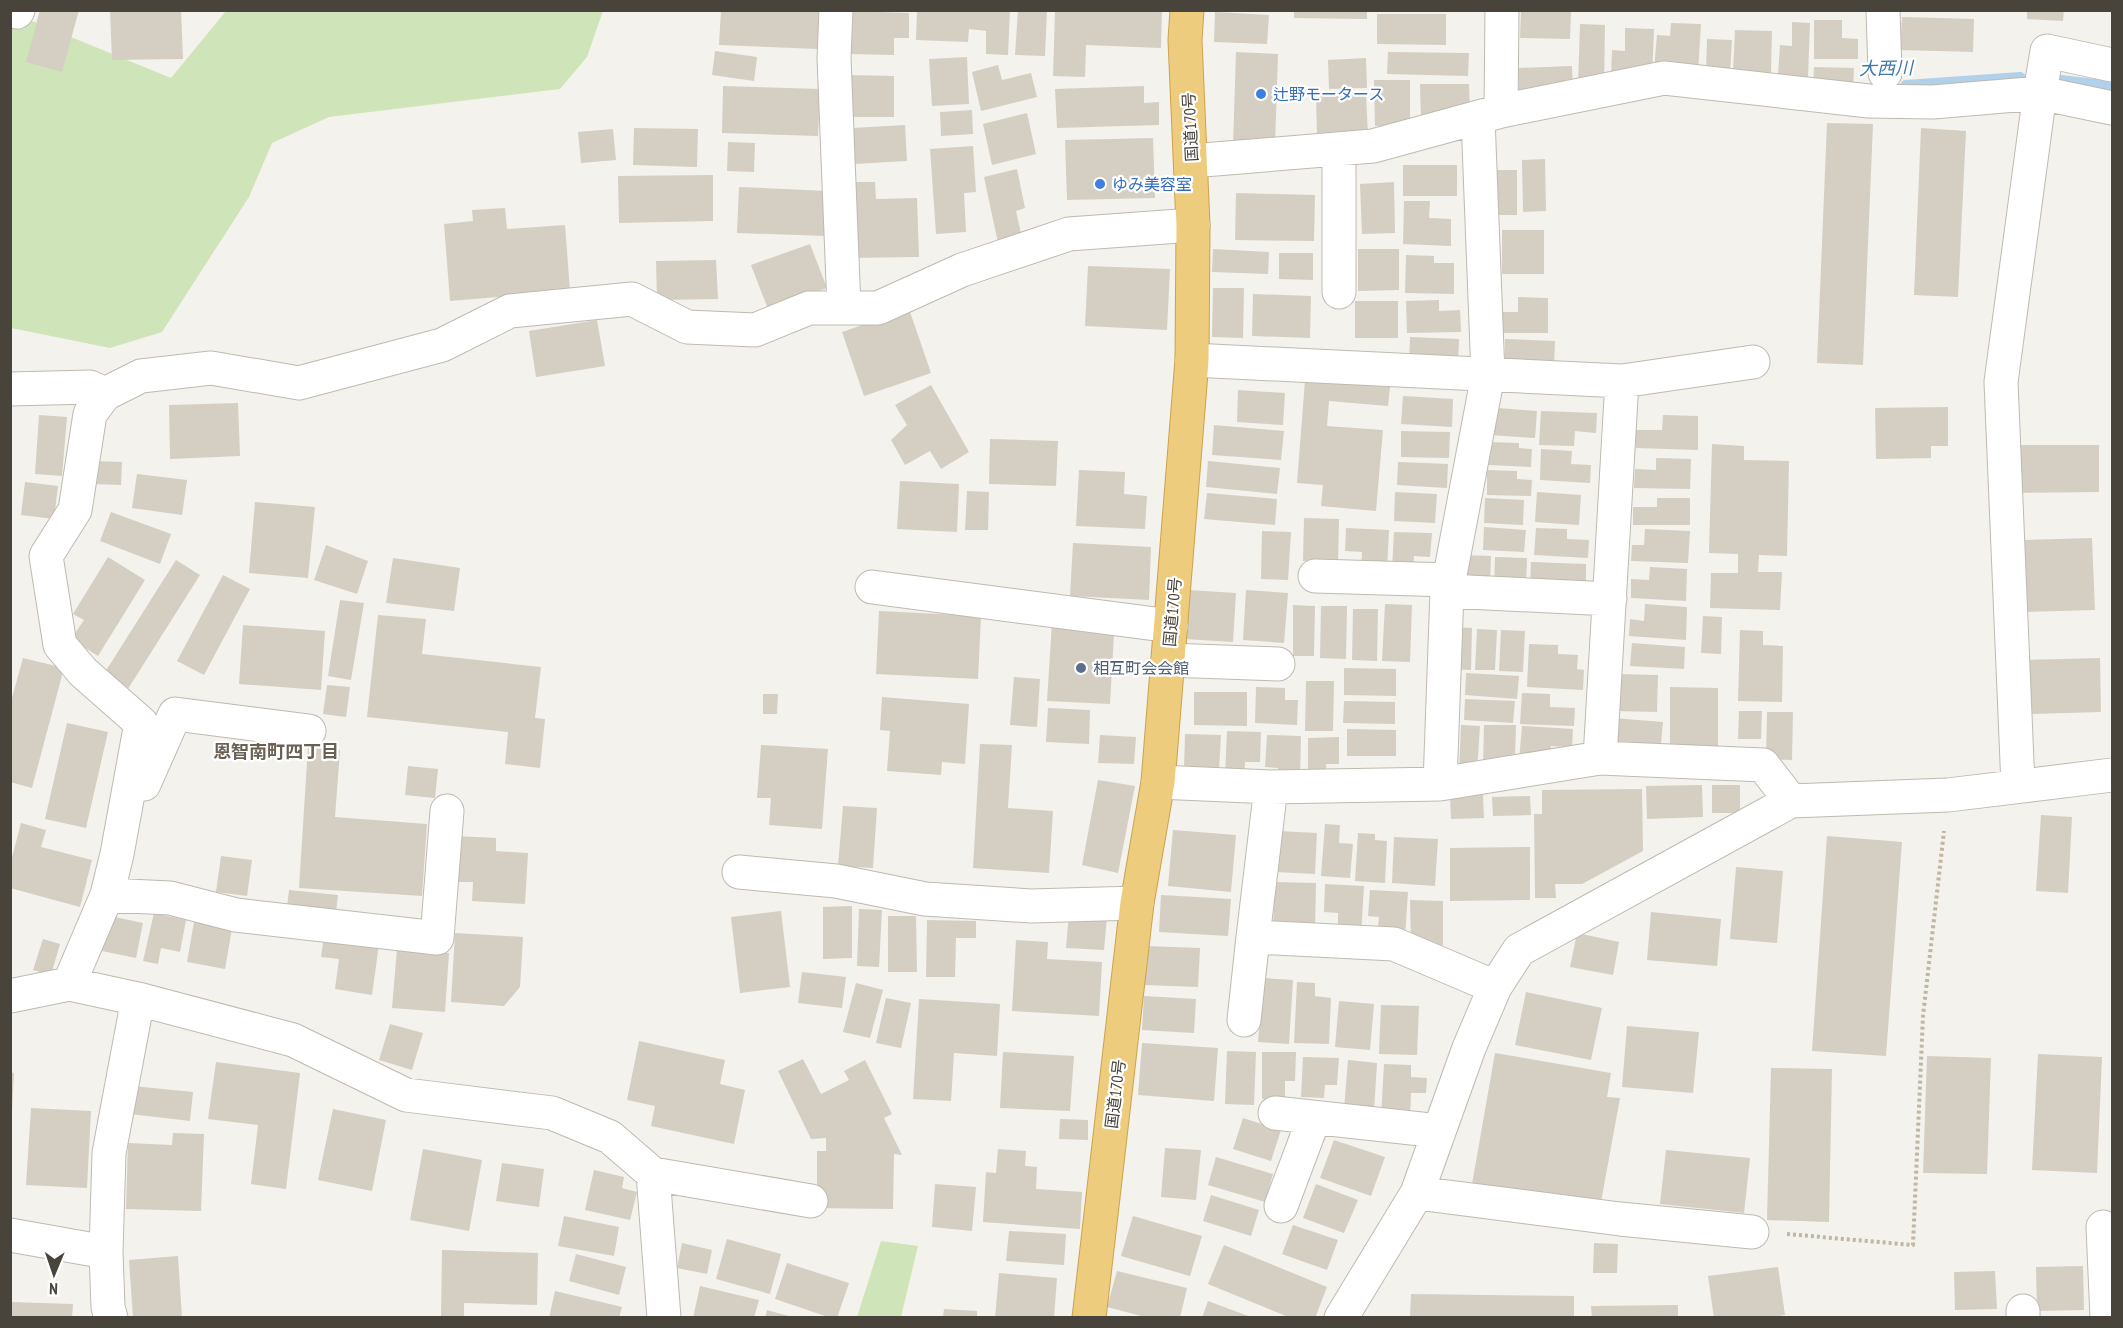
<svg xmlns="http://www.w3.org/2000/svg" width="2123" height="1328" viewBox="0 0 2123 1328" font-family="'PT Sans Narrow','Noto Sans JP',sans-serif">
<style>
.green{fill:#d0e4ba}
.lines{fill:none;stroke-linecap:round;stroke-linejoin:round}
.stream{stroke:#b1d0e9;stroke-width:12}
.building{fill:#d5cec3}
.minor-casing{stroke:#bfbab0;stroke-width:35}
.highway-casing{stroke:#cda24e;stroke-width:35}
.path{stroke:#bfb6a3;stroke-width:4;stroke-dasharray:3 3;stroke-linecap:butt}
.minor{stroke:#fff;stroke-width:33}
.highway{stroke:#eecc7e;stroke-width:33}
.shop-dot{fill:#3f7fe0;stroke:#fff;stroke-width:2}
.service-dot{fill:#5c6f8a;stroke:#fff;stroke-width:2}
.labels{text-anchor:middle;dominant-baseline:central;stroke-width:4.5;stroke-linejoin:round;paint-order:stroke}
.shop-label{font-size:16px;fill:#366cbe;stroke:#fff;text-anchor:start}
.street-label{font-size:16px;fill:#48433b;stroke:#fff}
.service-label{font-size:16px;fill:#4e5e75;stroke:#fff;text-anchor:start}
.water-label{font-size:18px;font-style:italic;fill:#3f79a9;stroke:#fff}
.neighbourhood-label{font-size:18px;font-weight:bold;fill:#6a6153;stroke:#fff}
</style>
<rect width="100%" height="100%" fill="#f4f2ed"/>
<path class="green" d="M226 11H603L587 57 560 89 329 117 272 143 249 197 162 332 110 348 11 328 10 12 171 78Z
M881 1241 918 1246 901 1317H857Z"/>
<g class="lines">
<path class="stream" d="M2044 79 2112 87
M1906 86 2020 78"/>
</g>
<path class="building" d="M40 10H79L62 72 26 62Z
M110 10H181L183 59 112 60Z
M721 10H819L818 49 719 45Z
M917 10H1010L1008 55 986 54V31L969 29 968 42 916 40Z
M1018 10H1047L1045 56 1015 55Z
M1055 10H1162L1161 48 1086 45 1085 77 1053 76Z
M1294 10H1367V19L1294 18Z
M2027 10H2064L2063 21 2027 19Z
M847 11 909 13V38H894V55L847 54Z
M1521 11 1571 12 1570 39 1520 38Z
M1215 12 1269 15 1267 44 1214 42Z
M1377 14H1446V45L1377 44Z
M1902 17 1974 19 1973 52 1900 50Z
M1814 20H1842V38L1858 39V59H1814Z
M1792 22 1810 23 1808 77 1778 75 1780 45 1792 46Z
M1671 23 1701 24 1698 72 1654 69 1657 35 1670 36Z
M1580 24 1605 25 1604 85H1578Z
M1625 28 1654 29 1652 78 1611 76 1612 50 1625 51Z
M1735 30 1772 31 1771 73 1733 72Z
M1707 39 1732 40 1730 73 1706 71Z
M715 51 757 57 754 81 712 75Z
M1236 52 1278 54 1275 146 1233 145Z
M1388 52 1469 53 1468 76 1387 74Z
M967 57 969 104 932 106 929 59Z
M1366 58 1367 88 1329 89 1328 60Z
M998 65 1002 80 1031 73 1037 97 981 111 972 72Z
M1572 66 1573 91 1519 93 1518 68Z
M1814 67 1854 68 1853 90 1813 88Z
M848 75 894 76V117H848Z
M1374 80H1410V126H1375Z
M1420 84H1469L1470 111 1421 120Z
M723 86 820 89 818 136 722 133Z
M1144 86V103L1159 102V125L1057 128 1055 89Z
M1366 95 1368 136 1317 138 1316 96Z
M972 110 973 134 941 136 940 112Z
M1027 113 1036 154 992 165 983 124Z
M1827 123 1873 124 1863 365 1817 363Z
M905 125 907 161 855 164 853 128Z
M634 128 698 129 697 167 633 165Z
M1921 128 1966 131 1958 297 1914 295Z
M613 129 616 160 581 163 578 132Z
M1153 138 1155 198 1067 200 1065 140Z
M728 142 755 143 754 172 727 171Z
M973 146 976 192 964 193 966 232 936 234 930 149Z
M1545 159 1546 211 1523 212 1522 160Z
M1403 165H1457V196H1403Z
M1017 169 1025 208 1016 211 1022 238 998 243 984 177Z
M1488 170H1517V215H1488Z
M713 175V221L619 223 618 176Z
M846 182H875L876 199 917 198 919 257 847 258Z
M1394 182 1395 233 1362 234 1360 184Z
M739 187 828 191 826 236 737 233Z
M1236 193 1315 195 1314 241 1235 240Z
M1404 201H1430L1429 218 1451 219V246L1403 244Z
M505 208 507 229 565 225 570 291 450 301 444 224 473 221 472 210Z
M1502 230H1544V274H1502Z
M810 244 827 288 768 309 751 265Z
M1213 249 1269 252 1268 274 1212 272Z
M1358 249H1399V290L1358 291Z
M1279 253H1313V280L1279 279Z
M1406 255 1434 256V263H1454V294L1405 293Z
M716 260 718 299 657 300 656 261Z
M1088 266 1170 269 1167 330 1085 326Z
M1213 288H1244L1243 338 1212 337Z
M1253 294 1311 296 1310 338 1252 336Z
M1518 297 1548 298V333H1501V312H1518Z
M1439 300V311L1460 310 1461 332 1407 333 1406 301Z
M1355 301H1398V338H1355Z
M909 309 931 373 864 396 842 332Z
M597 320 605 366 536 377 529 331Z
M1410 337 1459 339 1458 364 1409 362Z
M1505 339 1555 341 1554 366 1505 365Z
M1305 380 1390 387 1388 406 1329 401 1327 426 1383 430 1376 511 1321 506 1323 485 1297 483Z
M931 385 969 452 941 469 930 451 905 465 891 440 907 425 895 405Z
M1238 390 1285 393 1283 425 1237 422Z
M1403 396 1453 399 1452 427 1401 424Z
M238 403 240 456 170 459 169 405Z
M1948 407V446H1931V458L1876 459 1875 408Z
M1498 408 1537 411 1535 438 1490 435 1491 420H1497Z
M1541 411 1597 413 1596 433 1575 431 1574 446 1539 445Z
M39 415 67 417 62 476 35 474Z
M1663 415 1698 416V450L1636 448V430H1662Z
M1214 425 1284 431 1281 460 1212 455Z
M1401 431 1450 432 1449 458 1401 457Z
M990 439 1058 441 1056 486 989 484Z
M1489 442 1519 443V448L1532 449 1531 467 1488 465Z
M1712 444 1744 446V460L1789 461 1787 556 1759 555 1758 572H1782L1780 610 1710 608 1711 573H1738V554L1709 553Z
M2018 445H2099V492L2018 493Z
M1541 449 1572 451 1571 464 1591 465 1590 483 1540 480Z
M1656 458 1691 459 1690 489 1634 488 1635 469 1656 470Z
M92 461 122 462 121 485 91 484Z
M1208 461 1280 468 1277 494 1206 487Z
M1398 462 1448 464 1447 488 1397 485Z
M1079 470 1125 472 1124 494 1147 496 1145 529 1076 526Z
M1487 470 1517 471V479L1532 480 1531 496 1487 495Z
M137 474 187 480 182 515 132 508Z
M900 481 959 484 957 532 897 529Z
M25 482 58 486 54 519 21 515Z
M967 491 989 492 988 530H965Z
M1395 492 1437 494 1435 523 1394 521Z
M1537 492 1581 495 1579 525 1535 522Z
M1207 493 1277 499 1275 525 1204 519Z
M1485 498 1524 500 1523 525 1484 523Z
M1657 498H1690V525H1633V507H1657Z
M255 502 315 507 308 578 249 573Z
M111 512 171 534 160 564 100 541Z
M1304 518 1339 519 1338 563 1303 561Z
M1484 527 1526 530 1524 552 1483 550Z
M1346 528 1389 530 1387 571 1361 570 1362 552 1345 551Z
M1536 528 1567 529V539L1589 540 1588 558 1534 555Z
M1645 529 1690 531 1688 563 1631 561 1632 545H1644Z
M1262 531 1291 532 1288 580 1261 579Z
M1394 532 1432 533 1430 557 1414 556 1413 571 1392 570Z
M2092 538 2095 610 2026 612 2024 540Z
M1073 543 1151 547 1149 600 1070 596Z
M326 545 368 561 357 594 314 580Z
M1460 555 1491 556 1490 585 1459 584Z
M108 557 145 580 98 656 71 639 84 620 73 614Z
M1495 557 1527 558 1526 586 1494 585Z
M393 558 460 568 454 611 386 603Z
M176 560 200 575 126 692 102 677Z
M1531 562 1586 564V581L1567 580 1530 587Z
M1650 567 1687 569 1686 601 1631 598V579L1649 580Z
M223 575 250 589 204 675 177 661Z
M1188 590 1236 593 1233 642 1185 639Z
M1246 590 1288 593 1284 643 1243 640Z
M340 600 364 603 351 680 328 676Z
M1385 604 1412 605 1410 662 1382 661Z
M1645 604 1687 607 1686 640 1629 636 1630 619 1644 621Z
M1293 605 1315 606 1314 656H1293Z
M1321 606H1347L1346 659 1320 658Z
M1353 609H1378L1377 661 1352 660Z
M879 611 981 616 978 679 876 674Z
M378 615 426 619 422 654 541 667 535 718 545 719 540 768 505 764 508 732 367 717Z
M1703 616 1722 617 1721 654 1701 653Z
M1052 623 1080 625V632L1114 634 1110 704 1047 701Z
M243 625 325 631 321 690 239 684Z
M1452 627 1472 628 1471 670 1450 669Z
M1477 629 1497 630 1495 670H1475Z
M1501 630 1525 631 1523 672 1499 671Z
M1740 630 1763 631V645L1783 646 1782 702 1738 701Z
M1632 643 1685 647 1684 669 1630 666Z
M1529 644 1558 645V654L1578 655 1577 669 1584 670 1583 690 1527 687Z
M23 658 64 668 32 788 10 782V705Z
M2100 658 2101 712 2028 714 2027 660Z
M1344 668 1396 669V696L1344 695Z
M1466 673 1519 676 1517 699 1465 695Z
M1616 674 1658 675 1657 712 1614 711Z
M1014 677 1040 679 1037 727 1010 725Z
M1306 681H1334L1333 731H1305Z
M327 685 350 687 346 717 323 714Z
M1256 687 1285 688V700H1298L1297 725 1255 723Z
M1670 687 1718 688V752L1670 751Z
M1194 692H1247V726L1194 725Z
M1522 693 1550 694V707L1575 708 1574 726 1520 724Z
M763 694H778L777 714H763Z
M882 697 969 704 965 764 942 762 941 775 887 771 890 731 880 730Z
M1465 699 1515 701 1513 723 1464 720Z
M1344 701 1395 702V724L1343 723Z
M1048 708 1090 710 1089 744 1046 742Z
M1739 711H1762L1761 739H1738Z
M1767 712H1793L1792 760 1766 759Z
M1613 718 1663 722 1660 754 1634 753V742L1612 741Z
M67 723 108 732 86 828 45 819Z
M1461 725 1480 726 1477 772 1459 771Z
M1484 725H1516L1515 758 1483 769Z
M1522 726 1573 729 1572 747 1551 746 1549 763 1519 761Z
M1347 729 1396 730V756H1347Z
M1227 731 1261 732 1260 762H1245L1244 777 1225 776Z
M1185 734 1221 735 1219 771 1184 770Z
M1100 735 1136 737 1134 764 1098 763Z
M1267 735 1301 736 1300 779H1278V768L1265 767Z
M1339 737V764H1326L1327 780H1308V738Z
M980 744 1012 745 1008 808 1053 811 1049 873 973 868Z
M761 745 828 749 822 829 769 825 771 798H757Z
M308 747 340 750 335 817 427 824 422 896 299 888Z
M408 766 438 769 435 798 405 795Z
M1098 780 1135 786 1118 873 1082 865Z
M1702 785 1703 817 1647 819 1646 786Z
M1712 785H1740V813H1712Z
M1642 789 1643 851 1582 884H1555L1556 898H1535L1534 814H1542V790Z
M1483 795 1484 818 1451 819 1450 796Z
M1530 796 1531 815 1493 816 1492 797Z
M843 806 877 808 873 868 838 866Z
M2041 815 2072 817 2068 893 2036 891Z
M21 823 46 830 41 847 92 860 80 907 10 888V865Z
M1325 824 1340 825 1339 843 1353 844 1350 878 1321 876Z
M1173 830 1236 835 1231 892 1168 886Z
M1278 831 1317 833 1315 874 1276 872Z
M1358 833 1375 834V840L1387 841 1385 883 1355 881Z
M455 836 496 838V851L528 853 525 904 472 901 473 882H453Z
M1827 836 1902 842 1886 1056 1812 1051Z
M1394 837 1438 839 1435 886 1392 883Z
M1530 847V900L1450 901V848Z
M221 856 252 860 247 896 216 892Z
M1736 867 1783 871 1777 943 1730 939Z
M1275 882 1316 883 1315 929 1273 928Z
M1325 884 1364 886 1361 936 1338 935V913L1324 912Z
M289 890 338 895 336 912 287 907Z
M1370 890 1408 892 1405 937 1377 935 1379 917 1368 916Z
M1161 895 1231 899 1228 936 1159 932Z
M1410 900 1443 901V945L1411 944Z
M852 906V958L823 959V907Z
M859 909 882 910 879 967 857 966Z
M781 911 790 987 740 993 731 917Z
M1651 912 1721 919 1717 966 1647 960Z
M154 913 186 920 180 952 161 948 158 964 143 961Z
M1069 913 1107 917 1104 950 1066 948Z
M110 916 143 923 136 958 102 951Z
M888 916H916L917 972H888Z
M927 920 976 921V938H956L955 977H926Z
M194 922 232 929 225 969 187 962Z
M455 933 523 937 520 987 504 1006 451 1002Z
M1577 933 1619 942 1613 975 1570 967Z
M324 936 379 944 372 995 335 989 339 959 321 957Z
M43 939 60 944 51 975 33 970Z
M1016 940 1048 942 1047 959 1102 962 1099 1016 1012 1011Z
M1146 946 1200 948 1198 987 1144 985Z
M397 949 449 953 445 1012 392 1008Z
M802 972 846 977 842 1008 798 1003Z
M1263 978 1293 980 1289 1044 1258 1042Z
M1297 982 1315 983V996L1331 998 1329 1044 1294 1043Z
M856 983 883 990 870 1038 843 1032Z
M1526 992 1602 1008 1591 1060 1515 1045Z
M1144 996 1196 999 1194 1033 1142 1030Z
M886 998 911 1003 901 1048 876 1043Z
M919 999 1000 1004 997 1056 954 1053 951 1101 913 1099Z
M1339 1001 1374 1004 1370 1050 1335 1047Z
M1381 1005 1419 1006 1417 1055 1379 1054Z
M390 1024 423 1033 412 1070 379 1060Z
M1627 1026 1699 1032 1693 1093 1622 1087Z
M639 1041 725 1060 720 1084 745 1090 734 1144 651 1126 655 1106 627 1100Z
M1142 1043 1218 1048 1214 1101 1138 1095Z
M1227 1051 1256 1052 1254 1105 1225 1104Z
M1003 1052 1074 1056 1070 1111 1000 1108Z
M1262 1052H1296L1295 1081H1285V1099H1262Z
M1495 1053 1611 1073 1607 1097 1620 1098 1599 1213 1471 1190Z
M2038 1054 2102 1057 2097 1173 2032 1170Z
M1927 1056 1991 1058 1987 1174 1923 1173Z
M1303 1057 1339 1058 1337 1085H1325L1324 1098 1301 1097Z
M803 1059 821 1094 849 1080 844 1071 865 1060 892 1114 884 1118 902 1155 894 1154 893 1209 817 1208V1151H826V1138L811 1139 778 1071Z
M1348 1060 1377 1063 1374 1111 1344 1109Z
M216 1062 300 1073 286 1189 251 1184 258 1125 208 1119Z
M1384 1064 1411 1065V1077L1427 1078 1426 1093H1411L1410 1118 1381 1117Z
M1771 1068 1832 1069 1829 1222 1767 1220Z
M10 1072 14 1073 12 1111H10Z
M133 1086 193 1092 190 1121 130 1114Z
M31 1108 91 1111 87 1188 26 1185Z
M333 1109 386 1120 372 1191 318 1180Z
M1243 1118 1281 1130 1271 1161 1233 1149Z
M1060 1119 1088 1120V1140L1059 1139Z
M173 1133 204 1134 201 1211 126 1209 128 1143 172 1145Z
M1334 1140 1385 1157 1371 1196 1320 1178Z
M1165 1148 1201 1150 1196 1200 1161 1197Z
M423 1149 482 1160 469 1231 410 1220Z
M998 1149 1026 1151 1025 1166 1037 1167 1036 1189 1082 1192 1080 1229 983 1222 986 1172 996 1173Z
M1666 1150 1750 1158 1744 1213 1660 1204Z
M1216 1157 1273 1174 1265 1202 1208 1185Z
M502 1163 544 1169 539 1207 496 1201Z
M594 1170 624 1177 622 1188 637 1192 630 1220 585 1210Z
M935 1184 976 1187 972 1231 932 1227Z
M1316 1184 1358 1200 1344 1233 1303 1218Z
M1211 1195 1259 1210 1251 1236 1203 1221Z
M564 1216 619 1227 614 1256 558 1246Z
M1133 1216 1202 1236 1190 1276 1121 1256Z
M1293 1225 1338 1240 1327 1270 1282 1254Z
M1009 1231 1066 1234 1064 1265 1006 1261Z
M727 1239 781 1254 770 1294 716 1279Z
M682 1243 712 1250 707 1274 677 1268Z
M1594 1243 1618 1244 1617 1273H1593Z
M1224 1245 1327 1287 1315 1318H1291L1208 1284Z
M442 1250 538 1253 537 1305 464 1303V1318H441Z
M576 1254 626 1267 619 1295 569 1281Z
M178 1256 182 1318H133L129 1260Z
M787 1263 849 1283 837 1318H831L775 1299Z
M2083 1266 2084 1310 2037 1311 2036 1267Z
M1778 1267 1785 1315 1769 1318H1714L1708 1276Z
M1117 1271 1187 1288 1180 1318H1149L1107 1307Z
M1995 1271 1997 1309 1955 1310 1954 1272Z
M999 1273 1057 1278 1054 1318H995Z
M700 1286 759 1300 754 1318H693Z
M555 1291 622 1307 619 1318H549Z
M1411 1294 1574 1296V1318H1410Z
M1208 1301 1251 1317V1318H1202Z
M10 1302 73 1304 72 1318H10Z
M1678 1305V1318H1592L1591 1306Z
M944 1309 977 1311V1318H943Z
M767 1310 792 1317V1318H765Z"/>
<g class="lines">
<defs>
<path id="minor" d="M836 10 834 58 844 308
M1883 10 1885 73
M17 12 18 10
M1501 111 1502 10
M1191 161 1373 146 1501 111 1664 78 1869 101 1933 102 2040 93 2112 108
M1339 292V149
M1622 381 1753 362
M10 389 90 387 105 394
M1315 576 1450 580
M872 587 1171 626
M1447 591 1610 599
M1168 660 1278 664
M1600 758 1763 765 1791 801
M1158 782 1271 787 1440 784 1600 758 1622 381 1192 360
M144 784 175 714 309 731
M1440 784 1447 591 1488 375 1478 118
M2018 786 2001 382 2040 93 2047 51 2112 65
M1271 787 1253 937 1394 944 1495 987
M739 872 836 881 925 899 1031 906 1137 903
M107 895 170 898 236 915 437 938 447 811
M69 984 107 895 117 854 141 723 83 672 60 645 46 556 75 510 90 414 105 394 141 376 211 368 299 383 442 345 510 311 632 299 687 327 755 330 809 308H878L962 270 1069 234 1193 225
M10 996 69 984 138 999 293 1040 406 1095 552 1113 610 1137 653 1174 664 1318
M1244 1020 1253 937
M1275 1113 1439 1131
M653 1174 811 1201
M1417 1193 1620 1219 1752 1232
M1281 1206 1314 1118
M2103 1227 2107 1318
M10 1235 106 1252
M2023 1311V1318
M111 1318 108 1307 106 1252 109 1153 138 999
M1341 1318 1417 1193 1469 1048 1495 987 1519 950 1791 801 1948 795 2112 775"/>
<path id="highway" d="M1089 1318 1137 903 1158 782 1192 360 1193 225 1185 40 1187 10"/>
</defs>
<use href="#minor" class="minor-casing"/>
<use href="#highway" class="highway-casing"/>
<path class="path" d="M1787 1234 1913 1245 1923 1016 1944 831"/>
<use href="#minor" class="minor"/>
<use href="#highway" class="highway"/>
</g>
<g class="shop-dot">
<circle cx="1261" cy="94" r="6"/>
<circle cx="1100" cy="184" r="6"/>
</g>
<circle class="service-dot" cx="1081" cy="668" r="6"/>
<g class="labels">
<g class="shop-label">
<text x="1273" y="94">辻野モータース</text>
<text x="1112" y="184">ゆみ美容室</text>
</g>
<g class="street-label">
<text transform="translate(1190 127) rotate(-93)">国道170号</text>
<text transform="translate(1172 612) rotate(-85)">国道170号</text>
<text transform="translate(1115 1094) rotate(-83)">国道170号</text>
</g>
<g class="service-label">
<text x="1093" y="668">相互町会会館</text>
</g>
<g class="water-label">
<text transform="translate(1886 68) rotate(-1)">大西川</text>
</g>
<g class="neighbourhood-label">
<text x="276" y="751">恩智南町四丁目</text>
</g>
</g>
<rect width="2123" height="1328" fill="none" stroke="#48433b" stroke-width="24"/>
<g transform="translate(54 1274) rotate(182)" stroke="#ffffff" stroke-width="4.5" paint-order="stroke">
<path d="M0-4.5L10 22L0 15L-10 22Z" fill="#48433b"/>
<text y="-9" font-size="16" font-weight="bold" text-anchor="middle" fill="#48433b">N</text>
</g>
</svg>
